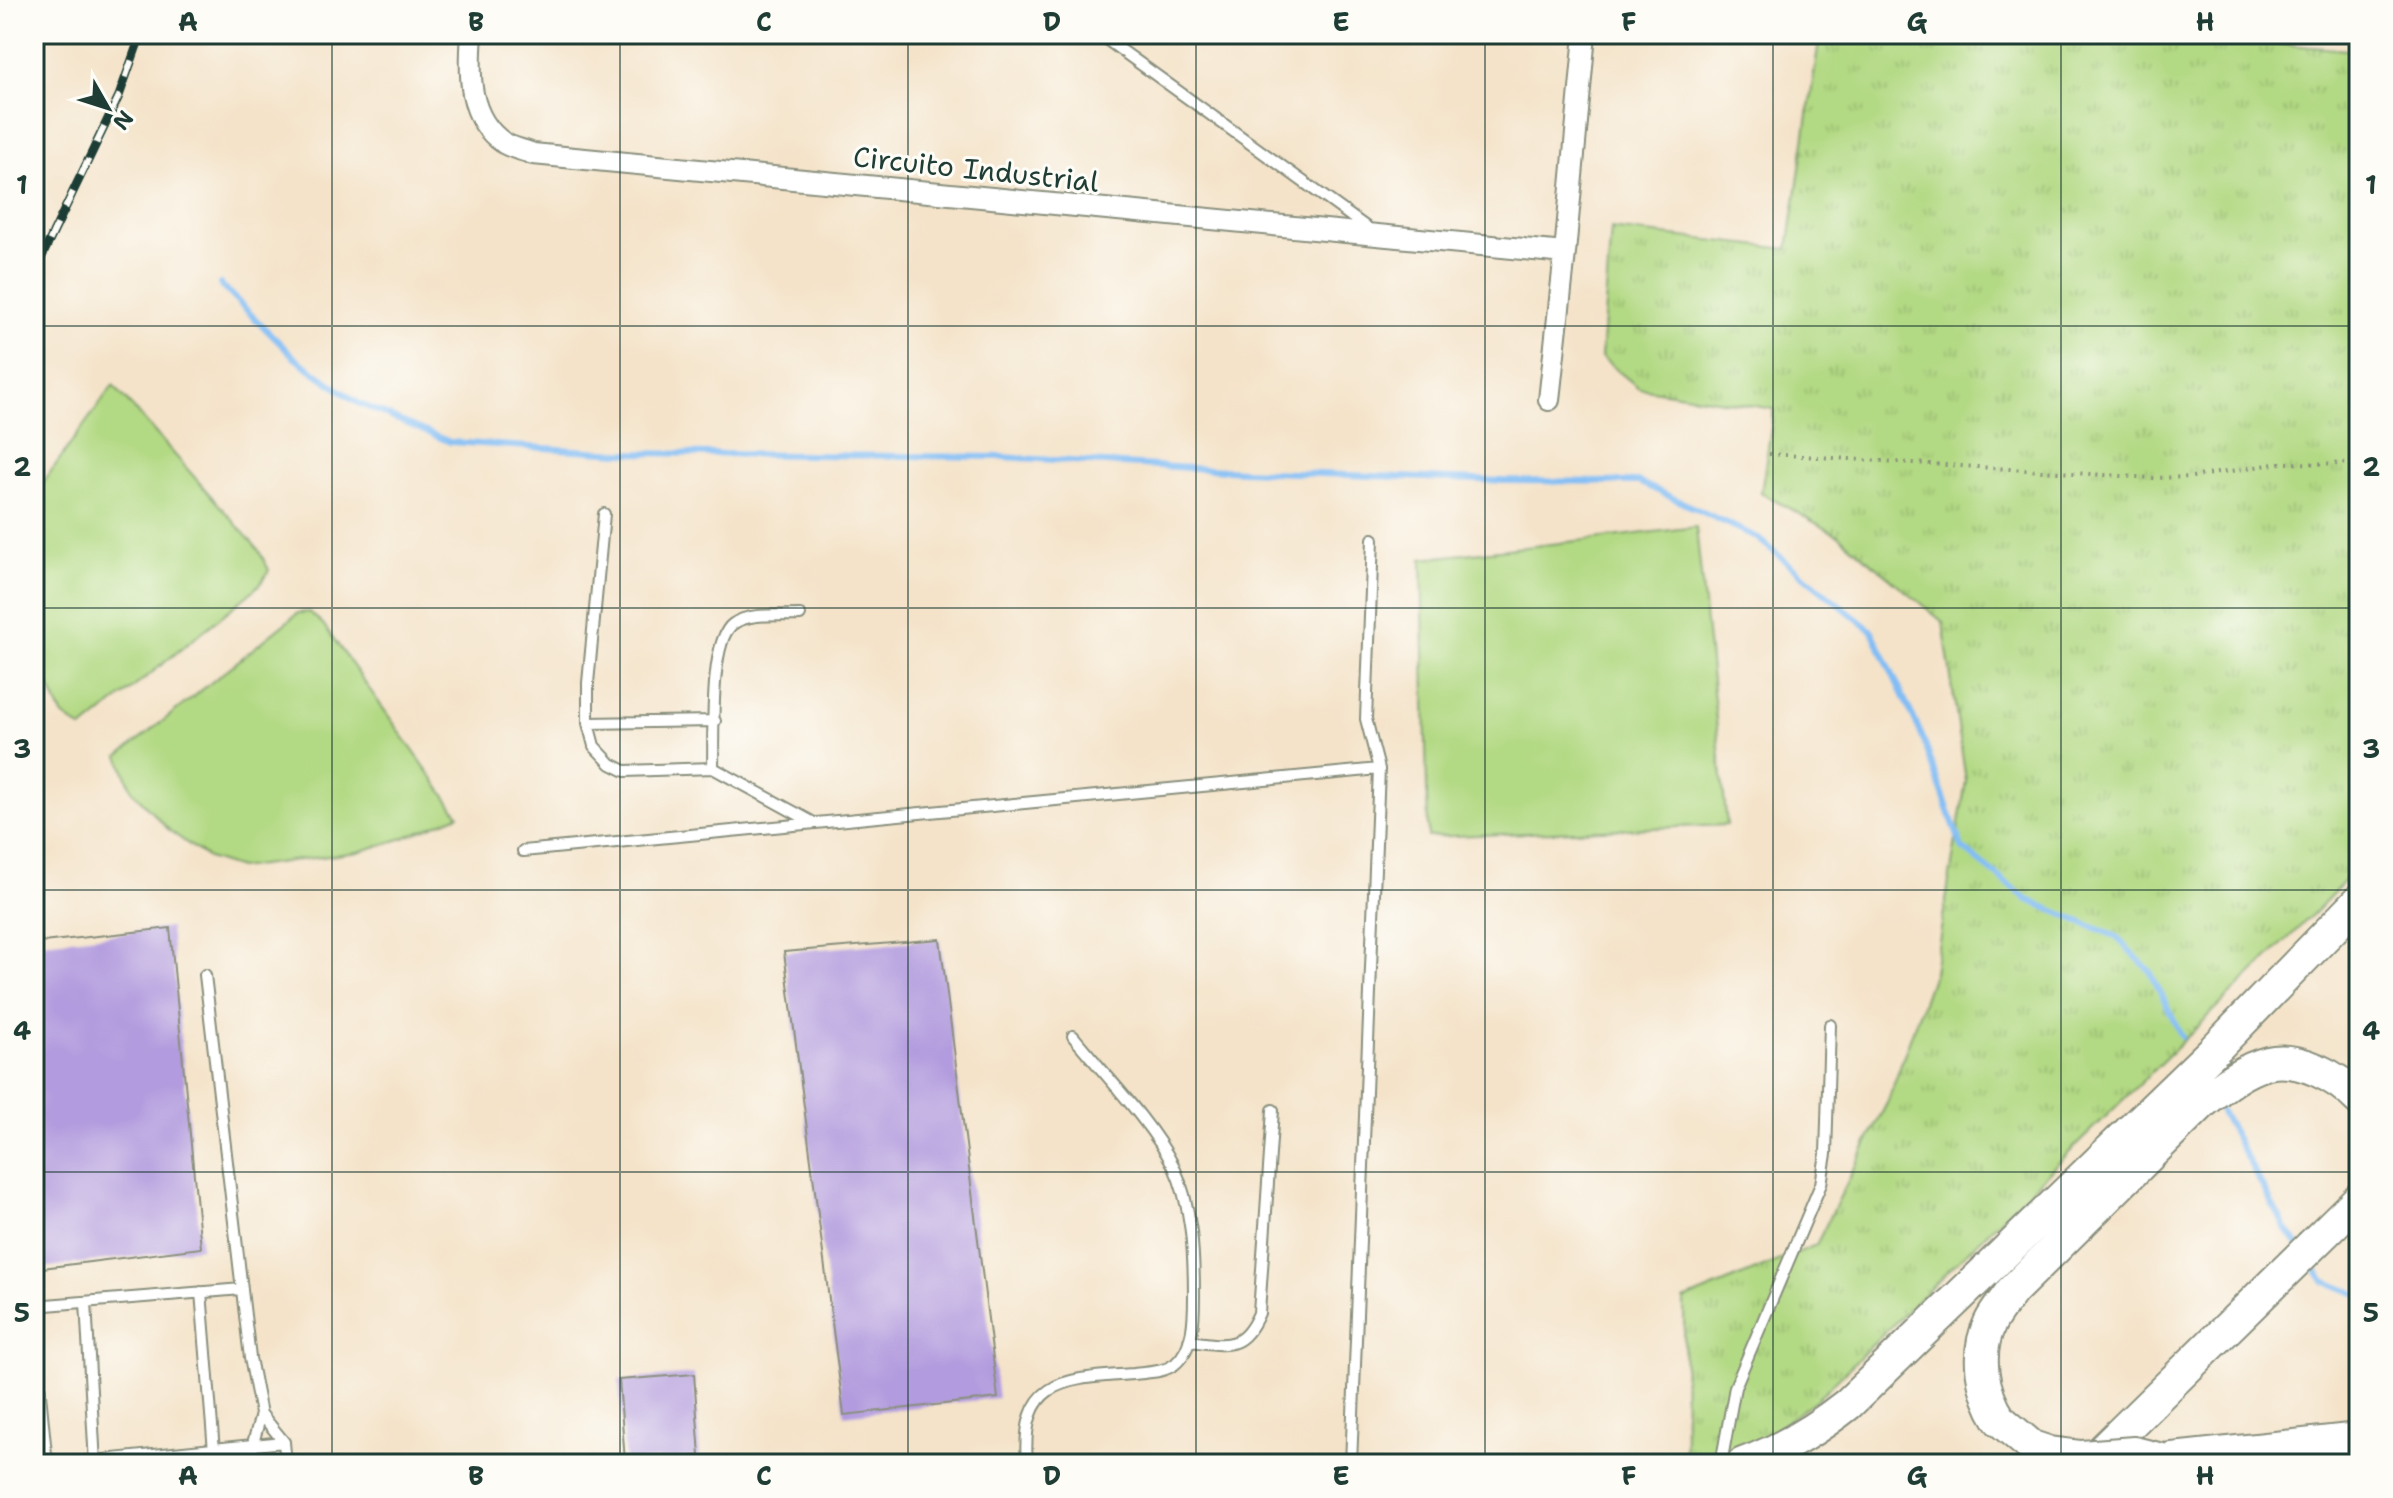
<svg xmlns="http://www.w3.org/2000/svg" width="2393" height="1498" viewBox="0 0 2393 1498" font-family="'Shantell Sans',sans-serif">
<style>
.grass{fill:url(#grass-tufts);stroke:#688b5c;stroke-width:2}
.pitch{fill:#b2d983;stroke:#688b5c;stroke-width:2}
.lines{fill:none;stroke-linecap:round;stroke-linejoin:round}
.stream{stroke:#82bdf4;stroke-width:6}
.building{fill:#b29bde}
.lane-casing{stroke:#8a907e;stroke-width:14}
.street-casing{stroke:#8a907e;stroke-width:24}
.primary-casing{stroke:#8a907e;stroke-width:36}
.path{stroke:#8a907e;stroke-width:4;stroke-dasharray:2 6;stroke-linecap:butt}
.lane{stroke:#fff;stroke-width:10}
.street{stroke:#fff;stroke-width:20}
.primary{stroke:#fff;stroke-width:32}
.rail-casing{stroke:#1f3d34;stroke-width:9}
.rail{stroke:#fdfcf7;stroke-width:6;stroke-dasharray:18;stroke-linecap:butt}
.primary-bridge-casing{stroke:#8a907e;stroke-width:36;stroke-linecap:butt}
.primary-bridge{stroke:#fff;stroke-width:32}
.grid{fill:none;stroke:#1f3d34;stroke-width:2;stroke-opacity:0.55}
.labels{text-anchor:middle;dominant-baseline:central;stroke-width:6;stroke-linejoin:round;paint-order:stroke}
.street-label{font-size:28px;fill:#1f3d34;stroke:#fdfcf7}
.neatline{fill:none;stroke:#1f3d34;stroke-width:3}
.grid-label{font-size:26px;text-anchor:middle;font-weight:bold;fill:#1f3d34}
</style>
<defs>
<pattern id="grass-tufts" width="24" height="20" patternUnits="userSpaceOnUse" patternTransform="scale(2)"><rect width="24" height="20" fill="#b2d983"/><path d="M3 7l-1-3M5 7V3M7 7l1-3M15 17l-1-3M17 17v-4M19 17l1-3" fill="none" stroke="#99bb72"/></pattern>
</defs>
<rect width="100%" height="100%" fill="#fdfcf7"/>
<filter id="ink" filterUnits="userSpaceOnUse"><feTurbulence type="fractalNoise" baseFrequency=".0125" numOctaves="2"/><feDisplacementMap in="SourceGraphic" scale="16" xChannelSelector="R" yChannelSelector="G"/><feConvolveMatrix kernelMatrix="1 2 1 2 8 2 1 2 1" color-interpolation-filters="sRGB"/></filter>
<filter id="wash" filterUnits="userSpaceOnUse"><feTurbulence type="fractalNoise" baseFrequency=".006" numOctaves="4" result="noise"/><feDisplacementMap in="SourceGraphic" scale="32" xChannelSelector="R" yChannelSelector="G"/><feGaussianBlur stdDeviation="1.8" result="paint"/><feColorMatrix in="noise" values="0 0 0 0 0 0 0 0 0 0 0 0 0 0 0 0 0 1.4 0 .05"/><feComposite in="paint" operator="in"/></filter>
<g filter="url(#wash)">
<rect width="100%" height="100%" fill="#f4e3c9"/>
<path class="grass" d="M1820 34H2161L2359 51V866L2317 910 1816 1400C1775 1429 1738 1464 1685 1464L1684 1300 1816 1245 1887 1103 1934 971 1966 781 1943 622 1838 535 1761 493 1774 409 1639 388 1601 357 1611 229 1788 249Z"/>
<path class="pitch" d="M113 385 258 549 269 570 261 583 248 595 82 729 62 715 34 652V495Z
M1696 527 1727 825 1428 837 1422 559Z
M309 612 323 624 459 815 401 839 358 852 239 868 208 858 170 831 132 791 119 756 298 613Z"/>
<g class="lines">
<path class="stream" d="M220 284 296 359 358 403 450 442 620 453 1002 457 1243 471 1503 481 1639 482 1756 537 1872 631 1922 736 1962 848 2028 900 2115 936 2150 971 2182 1037
M2219 1108 2285 1227 2297 1244
M2311 1262 2324 1281 2359 1295"/>
</g>
<g id="blocks">
<path class="building" d="M170 928 201 1248 34 1269V943Z
M940 939 998 1398 844 1415 784 952Z
M694 1374 700 1456 625 1462 619 1380Z"/>
</g>
</g>
<g filter="url(#ink)">
<use href="#blocks" fill-opacity="0" stroke="#8a907e" stroke-width="2"/>
<g class="lines">
<defs>
<path id="lane" d="M1099 34 1370 230
M604 514 588 683V723L594 746 611 764 625 771 713 768 812 822
M1373 539 1366 719 1379 769
M588 723 715 721
M713 768C714 738 709 641 733 624 750 612 780 616 800 615
M523 851 1379 769 1351 1464
M205 975 250 1358 261 1414 252 1447 254 1464
M201 1292 214 1451
M86 1302 95 1464
M34 1306 242 1289
M34 1334 47 1464
M1189 1341C1226 1345 1242 1352 1259 1313L1273 1110
M261 1414 284 1442 286 1464
M63 1464 284 1442
M1027 1464C1020 1377 1066 1379 1134 1374 1148 1372 1163 1373 1175 1364 1194 1348 1194 1318 1194 1296 1194 1252 1192 1205 1173 1165 1151 1122 1104 1074 1073 1036
M1721 1464 1735 1387 1821 1184 1826 1154 1830 1025"/>
<path id="street" d="M472 34C469 73 467 118 504 143 511 148 524 150 533 154L1565 253 1549 400
M1565 253 1585 34"/>
<path id="primary" d="M2000 1420C1982 1392 1975 1354 1990 1323 1995 1312 2005 1301 2012 1291L2203 1102C2221 1087 2243 1069 2268 1063 2299 1056 2338 1077 2359 1099
M2135 1463 2359 1439
M1743 1464C1783 1450 1815 1430 1848 1404L2212 1052 2359 901
M2089 1464 2359 1199"/>
</defs>
<use href="#lane" class="lane-casing"/>
<use href="#street" class="street-casing"/>
<use href="#primary" class="primary-casing"/>
<path class="path" d="M1769 454 2153 478 2192 477 2281 463 2359 464"/>
<use href="#lane" class="lane"/>
<use href="#street" class="street"/>
<use href="#primary" class="primary"/>
<defs>
<path id="rail" d="M34 273 119 96 141 34"/>
</defs>
<use href="#rail" class="rail-casing"/>
<use href="#rail" class="rail"/>
<defs>
<path id="primary-bridge" d="M2000 1420 2032 1447 2050 1453 2081 1457 2134 1453 2162 1460"/>
</defs>
<use href="#primary-bridge" class="primary-bridge-casing"/>
<use href="#primary-bridge" class="primary-bridge"/>
</g>
</g>
<path class="grid" d="M332 34V1464M620 34V1464M908 34V1464M1196 34V1464M1485 34V1464M1773 34V1464M2061 34V1464M34 326H2359M34 608H2359M34 890H2359M34 1172H2359"/>
<g class="labels">
<g class="street-label">
<text transform="translate(976 169) rotate(6)">Circuito Industrial</text>
</g>
</g>
<rect width="2393" height="1498" fill="none" stroke="#fdfcf7" stroke-width="88"/>
<g transform="translate(108 108) rotate(129)" stroke="#fdfcf7" stroke-width="6" paint-order="stroke">
<path d="M0-6L14 30L0 20L-14 30Z" fill="#1f3d34"/>
<text y="-12" font-size="22" font-weight="bold" text-anchor="middle" fill="#1f3d34">N</text>
</g>
<rect x="44" y="44" width="2305" height="1410" class="neatline"/>
<g class="grid-label">
<text x="188" y="31">A</text>
<text x="476" y="31">B</text>
<text x="764" y="31">C</text>
<text x="1052" y="31">D</text>
<text x="1341" y="31">E</text>
<text x="1629" y="31">F</text>
<text x="1917" y="31">G</text>
<text x="2205" y="31">H</text>
<text x="22" y="194">1</text>
<text x="2371" y="194">1</text>
<text x="22" y="476">2</text>
<text x="2371" y="476">2</text>
<text x="22" y="758">3</text>
<text x="2371" y="758">3</text>
<text x="22" y="1040">4</text>
<text x="2371" y="1040">4</text>
<text x="22" y="1322">5</text>
<text x="2371" y="1322">5</text>
<text x="188" y="1485">A</text>
<text x="476" y="1485">B</text>
<text x="764" y="1485">C</text>
<text x="1052" y="1485">D</text>
<text x="1341" y="1485">E</text>
<text x="1629" y="1485">F</text>
<text x="1917" y="1485">G</text>
<text x="2205" y="1485">H</text>
</g>
</svg>
